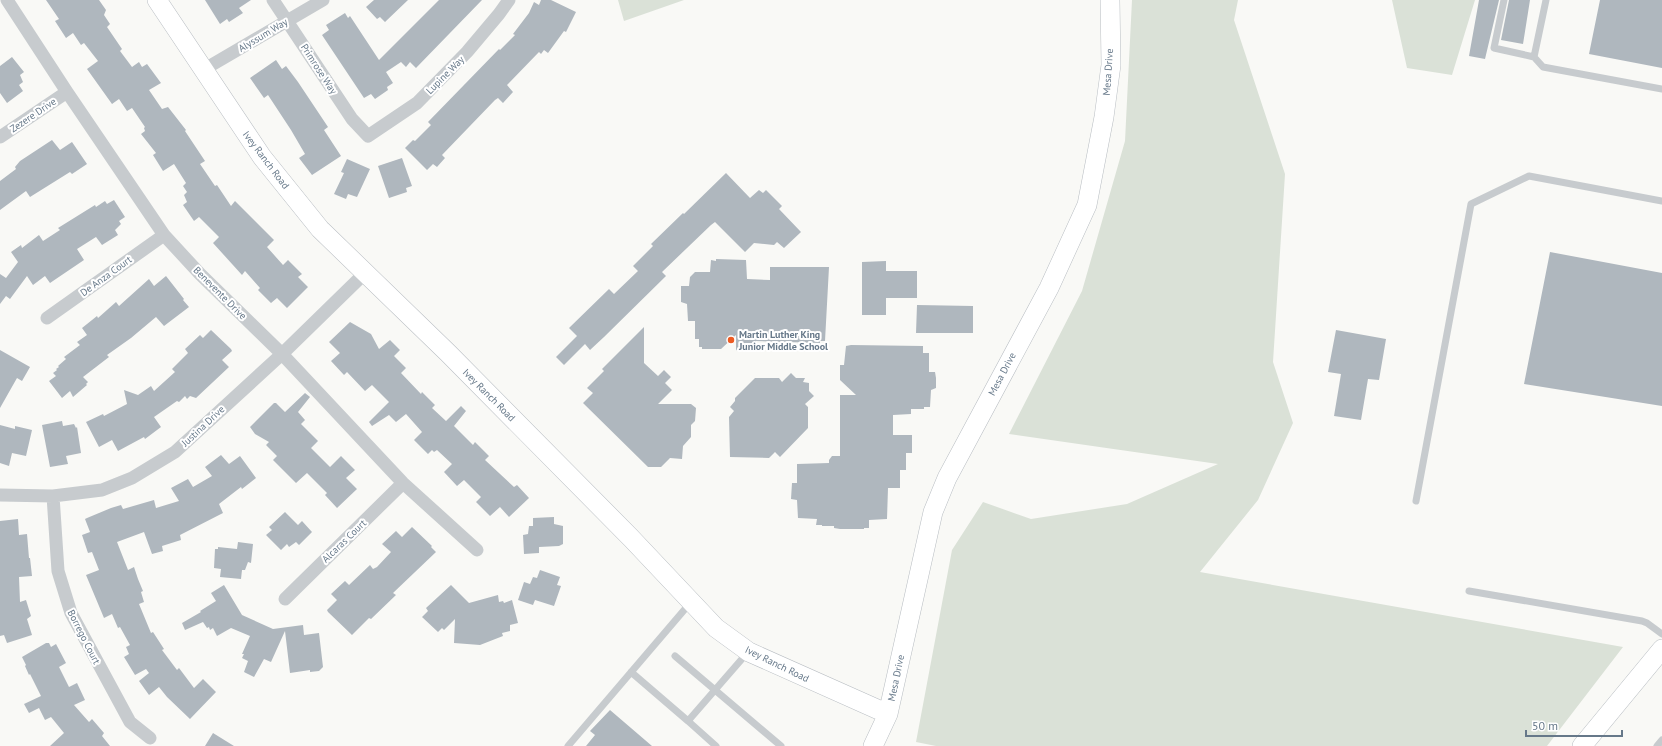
<svg xmlns="http://www.w3.org/2000/svg" width="1662" height="746" viewBox="0 0 1662 746" font-family="'PT Sans',sans-serif">
<style>
.green{fill:#dae1d7}
.building{fill:#afb7be}
.lines{fill:none;stroke-linecap:round;stroke-linejoin:round}
.secondary-casing{stroke:#b9bec3;stroke-width:20}
.lane{stroke:#c7cbce;stroke-width:7}
.street{stroke:#c7cbce;stroke-width:13}
.secondary{stroke:#fff;stroke-width:19}
.poi-dot{fill:#ed5b22;stroke:#fff;stroke-width:1.5}
.labels{text-anchor:middle;dominant-baseline:central;stroke-width:4;stroke-linejoin:round;paint-order:stroke}
.street-label{font-size:10px;fill:#667889;stroke:#fff}
.poi-label{font-size:10px;font-weight:bold;fill:#667889;stroke:#fff;text-anchor:start}
</style>
<rect width="100%" height="100%" fill="#f9f9f6"/>
<path class="green" d="M618 0H684L624 21Z
M1132 0H1238L1234 20 1285 174 1273 362 1293 423 1258 500 1200 572 1623 647 1547 746H936L916 742 952 550 983 502 1031 519 1127 504 1218 464 1009 434 1082 291 1125 141Z
M1392 0H1475L1452 75 1407 68Z"/>
<path class="building" d="M46 0H99L106 10 104 15 110 24 107 27 122 49 120 51 132 67 139 62 142 67 147 64 161 83 149 90 162 109 168 107 186 130 185 131 205 161 200 164 215 186 217 185 231 206 235 201 274 240 267 247 283 265 288 260 302 274 298 277 308 287 287 308 277 298 271 303 258 290 260 288 245 271 242 275 213 243 219 237 199 217 194 221 183 205 187 202 184 195 187 192 183 186 186 183 174 164 163 171 153 155 156 153 141 134 145 131 144 128 145 127 132 108 127 111 119 99 112 104 87 69 98 61 84 43 81 45 73 33 66 38 55 21 59 19Z
M205 0H251L239 8 243 13 229 22 227 19 220 24Z
M374 0H408L385 22 380 17 377 19 366 7Z
M439 0H482L416 68 410 62 406 67 401 62 386 72 393 83 387 87 388 90 375 99 371 94 364 98 322 35 329 30 326 25 345 13 348 18 350 16 379 60Z
M541 0H551L576 12 566 32 564 31 548 53 544 50 541 54 539 52 507 85 513 92 503 103 498 98 495 100 442 155 445 158 437 167 433 164 427 170 405 148 413 140 415 141 431 125 428 122 499 49 500 50 515 35 513 34 529 13 534 2 539 5Z
M1479 0H1499L1485 59 1469 56Z
M1509 0H1530L1523 44 1501 40Z
M1600 0H1662V68L1589 54Z
M12 57 24 72 20 75 23 82 19 85 23 91 7 103 0 93V66Z
M276 60 282 69 286 66 298 82 328 127 324 130 341 156 312 175 299 158 305 154 291 130 268 95 264 98 250 78Z
M52 140 60 150 72 142 87 164 72 174 70 172 30 197 26 191 0 210V181L16 169 15 167 20 161Z
M402 158 412 186 406 188 407 192 389 198 378 166Z
M347 159 370 169 357 197 348 194 346 199 334 194 344 173 341 172Z
M726 173 750 198 759 190 763 193 766 190 782 206 779 209 801 232 784 248 777 242 774 245 754 243 745 252 715 222 711 225 662 272 666 276 604 337 590 350 585 344 564 365 556 357 577 336 569 328 609 289 614 294 638 271 633 266 653 246 651 244 683 213 684 214Z
M114 200 125 217 119 221 121 224 115 230 118 235 102 245 96 237 77 249 84 260 50 283 45 276 33 285 27 276 10 299 6 296 0 304V274L6 278 18 262 11 252 21 245 22 248 39 235 43 241 60 230 58 228 95 205 96 207 105 201 107 204Z
M1550 252 1662 273V406L1524 384Z
M716 259 746 260 747 279 770 280V267H829L825 341H820V343L756 341 754 350 739 351 736 350V335L721 349H702V347H699V339H695V321H688L687 304 681 302V286H689L690 277 695 272H710L711 260 716 261Z
M886 261V271H917V298H886V315H862V262Z
M166 276 184 299 183 300 189 307 164 326 156 317 131 338 107 355 109 357 83 377 88 382 86 384 87 385 73 397 69 389 70 391 62 398 49 381 56 376 53 373 57 370 56 369 59 367 58 366 66 359 64 357 80 345 77 342 87 335 82 328 97 316 98 318 116 302 119 306 149 279 154 286Z
M917 305 973 306V333H916Z
M350 322 371 334 379 349 390 340 400 350 394 356 406 368 401 373 421 394 422 392 435 405 432 408 446 421 461 406 466 411 454 426 473 445 475 442 489 456 485 460 514 487 517 485 529 498 509 517 500 507 490 516 476 502 481 497 464 480 457 486 444 472 452 464 437 450 434 452 432 450 428 454 414 440 422 432 406 414 396 422 389 415 372 426 369 422 389 402 372 385 365 391 347 372 344 375 331 361 340 353 329 342Z
M644 327V363L658 376 664 370 671 377 665 383 672 390 658 404H691L696 408 695 421 691 425V437L683 446 682 459 670 458 661 467H648L583 403 593 393 587 388 604 371 602 369Z
M211 330 231 349 232 351 222 360 229 367 196 398 190 396 187 399 185 396 179 402 177 401 154 417 161 427 145 439 144 437 118 451 112 440 99 447 86 422 103 414 104 416 127 404 124 390 138 395 151 386 154 391 175 372 172 369 188 353 185 349 200 335 203 338Z
M1336 330 1386 339 1379 380 1368 379 1361 420 1334 416 1341 374 1328 372Z
M851 345 923 346V353H929V372H935L936 378V388L931 390 930 407H924V409H911V414L893 415V435H912V453H906V470H900V488H888L887 519 869 520V528H864V529H840L834 528V526H822V525H816L817 519 798 518 797 500 791 499 792 483H797V464L829 463V460L832 456H840V395H856L840 380V365H844L846 346Z
M0 350 30 367 22 381 17 378 0 408Z
M791 373 796 378H805L803 382 809 383V391L814 396 805 404 808 407V428L780 457 775 452 769 458 730 457 729 417 734 411 730 407 735 401V398L755 378H779L782 382Z
M305 393 310 397 298 412 305 420 301 424 318 441 311 448 330 467 341 456 355 470 346 478 357 489 337 508 325 495 327 493 307 473 296 483 273 460 277 456 266 445 269 442 255 434 250 427 274 403H276L285 412Z
M62 421 63 426 74 424 76 428 77 427 81 453 66 456 68 464 50 467 42 425Z
M0 425 15 429V426L32 430 26 456 12 453 9 466 0 463Z
M221 455 229 464 240 456 256 478 242 489 241 487 219 504 223 513 180 535 181 540 162 546 163 551 152 554 144 532 117 542 128 570 134 567 138 579 143 591 141 592 144 602 139 604 151 633 153 632 164 649 162 650 177 670 179 668 194 688 203 679 216 692 190 719 167 697 159 687 149 695 139 681 149 673 146 669 135 675 124 657 129 654 126 647 130 645 120 627 118 628 112 614 104 618 86 575 99 570 92 552 88 553 82 535 90 532 85 519 87 518 111 508 121 505 123 509 154 500 156 508 179 501 171 488 188 479 193 487 212 476 205 467Z
M285 512 298 525 302 521 312 532 299 545 296 542 289 547 287 544 281 550 266 535 272 530 269 527Z
M554 517V524L563 526V544L559 546 539 547V553L524 554 523 535 528 534 529 526H533V518Z
M18 519 19 535 27 534 29 558H30L32 576 19 577 20 602 26 600 31 616 27 619 32 635 7 643 4 635 0 636V521Z
M412 527 432 546 431 547 436 552 393 593 396 595 371 619 369 618 352 635 328 612 327 610 337 600 331 594 345 581 349 585 370 565 373 569 377 567 391 552 382 544 396 531 402 537Z
M238 542 253 544 251 563 248 562 245 570H242L241 579 220 577 221 569 214 568 215 549H218V547L237 549Z
M540 570 560 577 557 585 561 586 554 606 535 600 533 605 518 600 524 582 530 584 533 577 537 578Z
M224 585 242 615 273 629 303 625 304 635 319 633 323 667 319 671 310 672V670L290 673 285 631 271 662 264 659 254 677 244 672 248 661 242 658 244 654H242L250 636 231 628 217 636 213 628 210 630 209 627 207 628 203 622 185 630 182 623 201 612 200 611 216 601 211 593Z
M451 585 469 603 498 595 499 602 503 601 504 603 512 600 518 623 510 625V631L502 633 503 636 480 645 454 643 455 619 444 630 442 628 438 632 422 617 428 611 426 608Z
M46 643H49L51 647 56 644 66 663 59 667 69 687 77 683 85 700 74 705 89 722 92 719 104 733 102 736 110 746H50L64 733 51 717 45 720 39 708 29 713 24 704 41 696 30 674 29 675 25 666 26 665 22 657Z
M610 710 652 746H586L595 735 590 731Z
M213 733 234 746H205Z"/>
<g class="lines">
<defs>
<path id="secondary" d="M157 0 262 157 320 229 448 353 631 538 716 628 749 652 888 714
M873 746 888 714 933 512 947 478 1049 288 1087 205 1104 117 1111 65 1110 0
M1582 746 1662 649"/>
</defs>
<use href="#secondary" class="secondary-casing"/>
<path class="lane" d="M1504 0 1494 48 1534 57 1543 67 1662 89
M1534 57 1546 0
M1416 501 1471 204 1529 176 1662 201
M1469 591 1642 621 1647 623 1662 634
M675 656 781 746
M631 672 688 721 748 652
M688 721 716 746
M568 746 691 602
M1657 746 1662 740"/>
<path class="street" d="M7 0 67 92 164 235 200 274 282 354 403 483 477 550
M273 0 352 119 368 136 417 103 467 52 499 14 509 0
M203 70 323 0
M0 137 67 92
M47 318 164 235
M0 495 53 496 102 490 132 478 175 452 282 354 365 273
M53 496 58 571 71 613 130 722 150 738
M285 599 403 483"/>
<use href="#secondary" class="secondary"/>
</g>
<circle class="poi-dot" cx="731" cy="340" r="4"/>
<g class="labels">
<g class="street-label">
<text transform="translate(263 35) rotate(-31)">Alyssum Way</text>
<text transform="translate(319 69) rotate(57)">Primrose Way</text>
<text transform="translate(1108 72) rotate(-86)">Mesa Drive</text>
<text transform="translate(445 75) rotate(-45)">Lupine Way</text>
<text transform="translate(33 115) rotate(-34)">Zezere Drive</text>
<text transform="translate(266 160) rotate(53)">Ivey Ranch Road</text>
<text transform="translate(106 276) rotate(-36)">De Anza Court</text>
<text transform="translate(220 293) rotate(45)">Benevente Drive</text>
<text transform="translate(1002 374) rotate(-62)">Mesa Drive</text>
<text transform="translate(489 395) rotate(45)">Ivey Ranch Road</text>
<text transform="translate(203 426) rotate(-43)">Justina Drive</text>
<text transform="translate(344 541) rotate(-44)">Alcaras Court</text>
<text transform="translate(84 637) rotate(63)">Borrego Court</text>
<text transform="translate(777 664) rotate(26)">Ivey Ranch Road</text>
<text transform="translate(896 678) rotate(-78)">Mesa Drive</text>
</g>
<g class="poi-label">
<text x="739" y="334">Martin Luther King<tspan x="739" dy="12">Junior Middle School</tspan></text>
</g>
</g>
<path d="M1526 730v6h96v-6" fill="none" stroke="#667889" stroke-width="2"/>
<text x="1532" y="730" font-size="12" fill="#667889" stroke="#ffffff" stroke-width="3" paint-order="stroke">50 m</text>
</svg>
